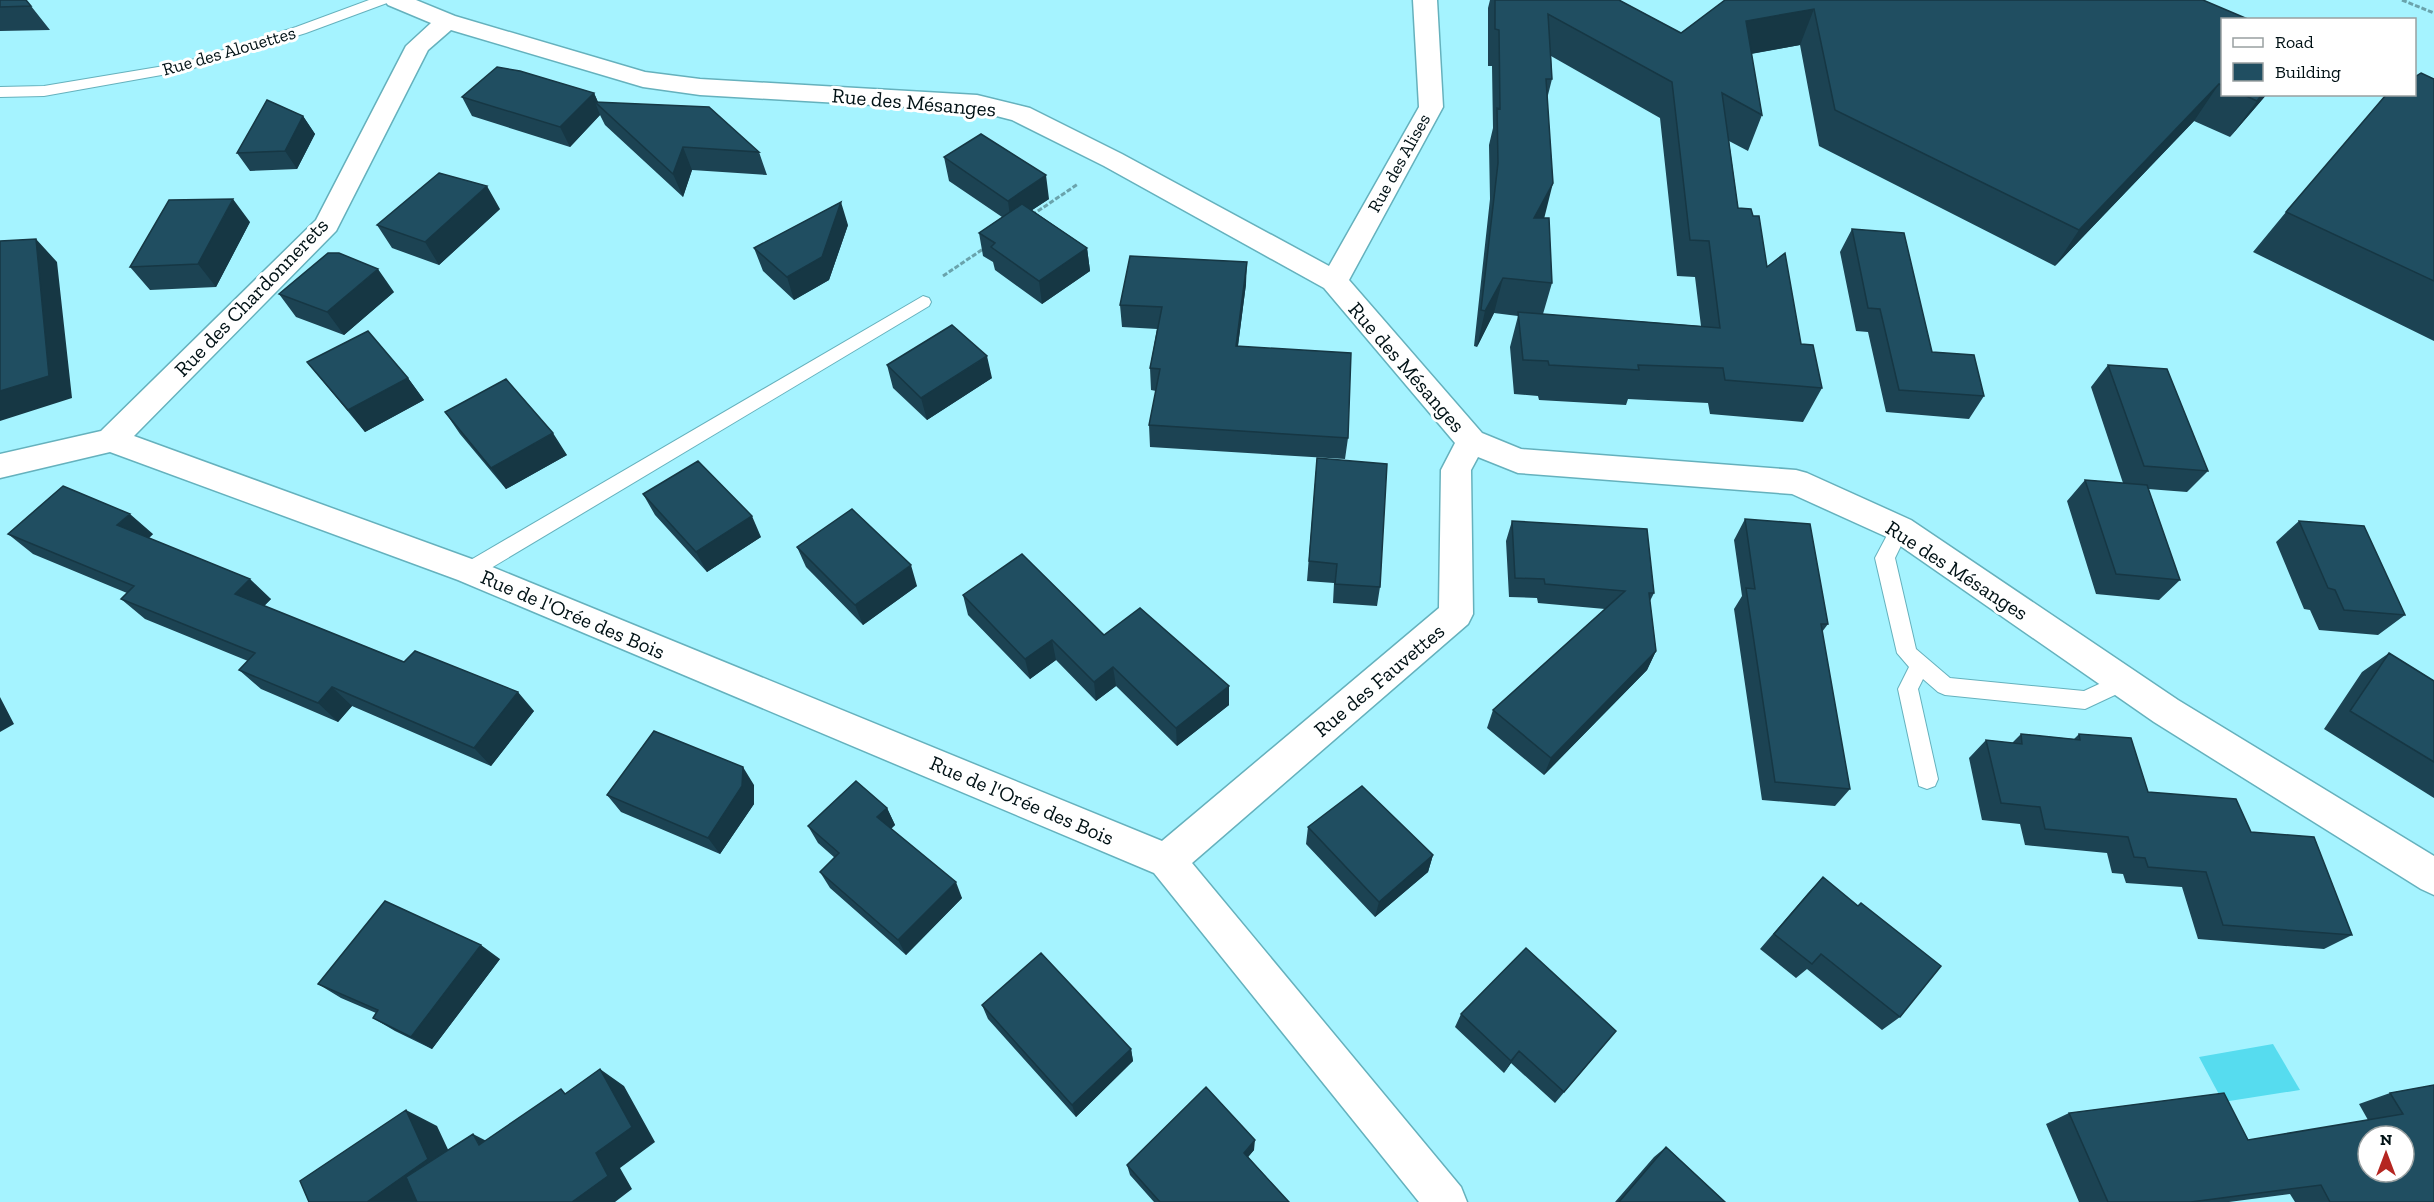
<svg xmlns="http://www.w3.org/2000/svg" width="2434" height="1202" viewBox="0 0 2434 1202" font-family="'Zilla Slab',serif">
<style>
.water{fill:#56dcef}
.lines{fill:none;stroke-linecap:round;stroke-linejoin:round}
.service-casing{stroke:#65b1bd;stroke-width:2}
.minor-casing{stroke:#65b1bd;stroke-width:3}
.path{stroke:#6aa3ac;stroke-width:3;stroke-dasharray:5 2;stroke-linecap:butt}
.service{fill:#fff;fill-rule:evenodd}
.minor{fill:#fff;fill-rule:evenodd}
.wall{fill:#1c4353;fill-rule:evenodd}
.shaded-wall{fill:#163744}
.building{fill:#204e61;stroke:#163744;stroke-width:1.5;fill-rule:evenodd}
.labels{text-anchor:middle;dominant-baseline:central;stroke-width:6;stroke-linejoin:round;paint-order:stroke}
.far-street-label{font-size:18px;fill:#001115;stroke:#fff}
.street-label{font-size:21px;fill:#001115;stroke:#fff}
</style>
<rect width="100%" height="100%" fill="#a5f3ff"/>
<path class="water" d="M2273 1044 2300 1090 2223 1102 2199 1057Z"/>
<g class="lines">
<defs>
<path id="service" d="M369 0H389L387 3 306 33 184 71 44 96 0 97V87L44 86 182 63 296 27Z
M923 296 929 298 931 302 929 306 476 577 469 579 462 577 459 571 462 565Z
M1900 521 1907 524 1909 529 1895 558 1916 649 1950 678 2084 691 2125 672 2132 675 2135 681 2132 687 2085 709 1945 695 1938 692 1923 679 1918 689 1938 779 1935 786 1927 789 1919 786 1898 689 1909 667 1897 653 1875 558 1893 524Z"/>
<path id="minor" d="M384 0H416L455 16 645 72 700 79 977 95 1030 108 1122 154 1329 266 1419 107 1413 0H1437L1443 107 1349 280 1482 433 1521 449 1796 470 1807 473 1911 520 2178 700 2434 856V895L2421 889 2154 722 1889 538 1792 494 1518 473 1478 457 1471 470 1473 614 1468 624 1192 863 1461 1187 1467 1202H1419L1154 873 458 580 110 452 0 478V454L101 431 316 220 406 46 431 23 388 5ZM451 30 643 87 700 95 977 111 1012 120 1104 166 1324 288 1455 443 1441 470 1439 608 1162 841 480 562 134 436 336 231 428 50Z"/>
</defs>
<use href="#service" class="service-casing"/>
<use href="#minor" class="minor-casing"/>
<path class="path" d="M2402 0 2434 13
M1032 215 1078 184
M943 276 986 247"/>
<use href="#service" class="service"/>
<use href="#minor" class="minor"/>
</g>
<path class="wall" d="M0 0 31 6 50 30 0 31Z
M1490 0H1619L1681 33 1725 0 2223 20V94H2267L2230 137 2194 121 2055 266 1819 146 1800 45 1751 54 1762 115 1748 151 1729 141 1738 208 1753 216 1767 267 1801 344 1822 388 1803 422 1710 414 1708 403 1628 399 1626 405 1539 400 1538 396 1514 394 1510 347 1518 316 1494 313 1477 347 1474 346 1490 199 1489 145 1493 128 1492 66H1488V8ZM1551 56 1660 118 1677 276 1695 277 1701 326 1543 314 1552 283 1544 218 1547 99 1552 79Z
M2434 79V341L2253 252 2286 212Z
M594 93 598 102 759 152 767 175 692 170 683 197 605 125 600 115 570 147 472 116 462 97Z
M303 116 315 134 297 169 250 171 237 153Z
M944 157 1049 199 1032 210 1087 248 1090 271 1042 304 995 270 993 262 983 256 979 233 1002 217 949 181Z
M500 209 439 265 392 248 377 225Z
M250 222 216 287 150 290 130 267Z
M848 225 829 280 794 300 763 271 754 248Z
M1852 229 1932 352 1984 396 1969 419 1886 412 1868 332 1856 331 1840 252Z
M1246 284 1238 346 1348 438 1345 459 1150 447 1149 425 1156 391 1151 390 1150 368 1157 329 1122 327 1120 305Z
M394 292 344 335 296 317 279 294Z
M307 362 408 378 424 400 365 432Z
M887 365 992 378 927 420 893 388Z
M2108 365 2208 471 2187 492 2148 489 2180 580 2159 600 2096 594 2067 501 2085 480 2123 483 2091 387Z
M445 412 567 455 506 489 460 434Z
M1317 458 1380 587 1377 606 1333 603 1334 583 1307 581Z
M643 494 761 537 707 572 655 515Z
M1745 519 1828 624 1822 632 1850 789 1835 806 1762 800 1734 609 1742 596 1734 540Z
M1512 521 1654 593 1650 601 1656 651 1647 670 1544 775 1487 728 1493 710 1605 609 1538 603 1537 598 1509 597 1506 541Z
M2299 521 2405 615 2378 635 2319 630 2310 610 2304 609 2276 542Z
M8 534H153L149 538 271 599 264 606 404 662 534 711 491 766 352 706 338 722 261 689 239 670 248 661 145 619 121 599 127 593 33 554Z
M797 547 917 586 863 625 806 567Z
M963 595 1104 635 1229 705 1177 746 1116 686 1096 701 1056 660 1030 679 968 615Z
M2389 653 2434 681V798L2324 729 2362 672Z
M2021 734 2074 739 2079 734 2148 792 2251 832 2352 935 2324 949 2198 939 2182 887 2126 883 2123 874 2112 873 2107 853 2025 845 2020 824 1982 820 1969 758 1986 740 2012 743Z
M754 785V804L720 854 621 812 607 795Z
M887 808 895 825 891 829 962 898 906 955 830 888 820 872 835 858 818 843 808 826Z
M1308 827 1433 855 1428 872 1375 917 1306 844Z
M1823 877 1900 1017 1882 1030 1807 969 1796 978 1760 949 1808 893Z
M500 959 432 1049 395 1031 373 1018 376 1013 341 998 318 984Z
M982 1005 1131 1049 1133 1061 1076 1117 988 1019Z
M1461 1014 1616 1031 1555 1103 1511 1063 1504 1073 1455 1027Z
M2434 1085V1202H2295L2290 1194 2229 1202H2079L2046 1124 2069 1113 2248 1140 2368 1120 2359 1104 2390 1093Z
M1666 1147 1725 1202H1615L1654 1157Z
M1254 1150 1248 1157 1289 1202H1154L1130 1175 1127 1165Z"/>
<path class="shaded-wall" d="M1814 9 1800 45 1733 57 1746 21Z
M2219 84 2194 121 2055 266 2079 230Z
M594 93 600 107 595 102 600 115 570 147 560 127Z
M2262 94H2267L2230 137 2257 101Z
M303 116 315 134 297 169 285 151Z
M683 147 692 170 683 197 673 174Z
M1046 175 1049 199 1011 224 1008 201Z
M1553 183 1544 219 1534 218Z
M487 186 500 209 439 265 425 242Z
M233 199 250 222 216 287 198 264Z
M841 202 848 225 829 280 794 300 787 277Z
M36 239 57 262 72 398 0 421V391Z
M1087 248 1090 271 1042 304 1039 281Z
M1247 262 1246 284 1235 368 1236 346Z
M378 269 394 292 344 335 327 312Z
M1503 278 1494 313 1477 347 1485 311Z
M987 356 992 378 927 420 921 398Z
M408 378 424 400 365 432 348 410Z
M553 433 567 455 506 489 491 468Z
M130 514 153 534 140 546 117 525Z
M752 516 761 537 707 572 696 552Z
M911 565 917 586 863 625 855 605Z
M250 579 271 599 256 614 235 594Z
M1052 640 1056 660 1030 679 1025 659Z
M1656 651 1647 670 1544 775 1551 758Z
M1113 667 1116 686 1096 701 1094 682Z
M1229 686V705L1177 746 1176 728Z
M332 687 352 706 338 722 318 703Z
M518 692 534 711 491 766 474 748Z
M0 697 14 724 0 732Z
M743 767 754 785V804L720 854 708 838Z
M887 808 895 825 885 834 877 817Z
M1433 855 1428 872 1375 917 1379 902Z
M956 882 962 898 906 955 898 940Z
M481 945 500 959 432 1049 411 1037Z
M1131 1049 1133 1061 1076 1117 1072 1105Z
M1519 1051 1511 1063 1504 1073 1511 1061Z
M600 1069 624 1086 655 1142 620 1168 632 1189 615 1202H572L596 1153Z
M406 1110 437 1126 459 1173 419 1202H367Z
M473 1134 502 1149 479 1145Z
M1255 1140 1254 1150 1243 1163 1244 1153Z"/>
<path class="building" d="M0 0H26L31 6 0 7Z
M1495 0H1619L1681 33 1725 0H2203L2250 20H2223V86L2219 84 2079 230 1835 110 1814 9 1746 21 1762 115 1722 93 1738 208 1751 209 1753 216H1759L1767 267 1785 253 1801 344 1813 345 1822 388 1725 380 1723 368 1638 365 1639 370 1549 365 1548 361 1523 360 1518 312 1720 328 1709 241 1690 240 1672 82 1548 14 1552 79H1546L1553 183 1534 218H1549L1552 283 1503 278 1485 311 1481 310 1498 163 1497 108 1500 109 1499 30 1495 29Z
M497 67 520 71 594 93 560 127 462 97Z
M2421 73 2434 79V281L2286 212 2385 96 2387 94H2415V77Z
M2242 94H2262L2257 101Z
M267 100 303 116 285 151 237 153Z
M595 102 709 107 759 152 683 147 673 174Z
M981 134 1046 175 1008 201 944 157Z
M439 173 487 186 425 242 377 225Z
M233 199 198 264 130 267 169 200Z
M841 202 822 257 787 277 754 248Z
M1022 204 1087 248 1039 281 991 247 995 243 979 233Z
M1852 229 1904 233 1932 352 1974 355 1984 396 1899 390 1880 309 1868 308Z
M36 239 49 376 0 391V241Z
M328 253H339L378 269 327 312 279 294Z
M1130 256 1247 262 1236 346 1351 353 1348 438 1149 425 1160 369 1150 368 1162 307 1120 305Z
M952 325 987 356 921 398 887 365Z
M368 331 408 378 348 410 307 362Z
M2108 365 2167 369 2208 471 2144 466Z
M506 379 553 433 491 468 445 412Z
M1317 458 1387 464 1380 587 1335 584 1337 564 1309 561Z
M698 461 752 516 696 552 643 494Z
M2085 480 2147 485 2180 580 2116 574Z
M63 486 130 514 117 525 250 579 235 594 404 662 415 651 518 692 474 748 332 687 318 703 239 670 255 653 121 599 134 586 8 534Z
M852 509 911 565 855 605 797 547Z
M1745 519 1810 524 1828 624H1821L1850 789 1775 782 1746 588 1755 589Z
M1512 521 1647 529 1654 593H1649L1656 651 1551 758 1493 710 1625 591 1545 584 1544 579 1515 578Z
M2299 521 2364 526 2405 615 2344 610 2335 590 2328 588Z
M1022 554 1104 635 1140 608 1229 686 1176 728 1113 667 1094 682 1052 640 1025 659 963 595Z
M2389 653 2434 681V762L2350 711Z
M654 731 743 767 742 786 708 838 607 795Z
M2021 734 2080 740 2079 734 2131 738 2148 792 2236 799 2251 832 2314 837 2352 935 2223 925 2206 872 2148 867 2145 858 2134 857 2128 837 2045 829 2040 807 2001 803 1986 740 2022 744Z
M856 781 887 808 877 817 956 882 898 940 820 872 839 853 808 826Z
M1362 786 1433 855 1379 902 1308 827Z
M1823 877 1858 906 1861 903 1941 966 1900 1017 1821 954 1812 964 1774 934Z
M385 901 481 945 411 1037 373 1018 378 1010 318 984Z
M1526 948 1616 1031 1564 1092 1519 1051 1511 1061 1461 1014Z
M1041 953 1131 1049 1072 1105 982 1005Z
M600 1069 632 1127 596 1153 608 1176 572 1202H417L406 1177 473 1134 479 1145 561 1089 565 1094Z
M2434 1085V1202H2330L2321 1185 2191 1202H2108L2069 1113 2224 1093 2248 1140 2403 1114 2390 1093ZM2368 1136H2404V1172H2368Z
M1206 1087 1255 1140 1244 1153 1289 1202H1160L1127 1165Z
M406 1110 428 1159 367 1202H309L300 1181Z
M1666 1147 1725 1202H1619Z"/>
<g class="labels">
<g class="far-street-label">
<text transform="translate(229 51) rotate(-16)">Rue des Alouettes</text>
<text transform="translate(1399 163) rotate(-61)">Rue des Alises</text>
</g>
<g class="street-label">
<text transform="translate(914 102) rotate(5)">Rue des Mésanges</text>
<text transform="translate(251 297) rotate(-46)">Rue des Chardonnerets</text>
<text transform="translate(1407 367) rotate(49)">Rue des Mésanges</text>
<text transform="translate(1957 570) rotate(33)">Rue des Mésanges</text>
<text transform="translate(573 614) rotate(23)">Rue de l'Orée des Bois</text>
<text transform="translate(1379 680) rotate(-40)">Rue des Fauvettes</text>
<text transform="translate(1022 800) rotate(23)">Rue de l'Orée des Bois</text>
</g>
</g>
<rect x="2221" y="18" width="195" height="78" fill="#ffffff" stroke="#99a0a1" stroke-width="1.5"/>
<rect x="2233" y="38" width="30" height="9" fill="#ffffff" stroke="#99a0a1" stroke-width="1.5"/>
<text x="2275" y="48" font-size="18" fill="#001115">Road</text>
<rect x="2233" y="63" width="30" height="18" fill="#204e61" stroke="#99a0a1" stroke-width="1.5"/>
<text x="2275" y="78" font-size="18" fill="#001115">Building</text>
<g transform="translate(2386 1154)"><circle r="28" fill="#ffffff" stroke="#99a0a1" stroke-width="1.5"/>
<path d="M0-4.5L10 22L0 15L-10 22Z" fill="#b52621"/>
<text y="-9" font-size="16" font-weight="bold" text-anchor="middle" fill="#001115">N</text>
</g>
</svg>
